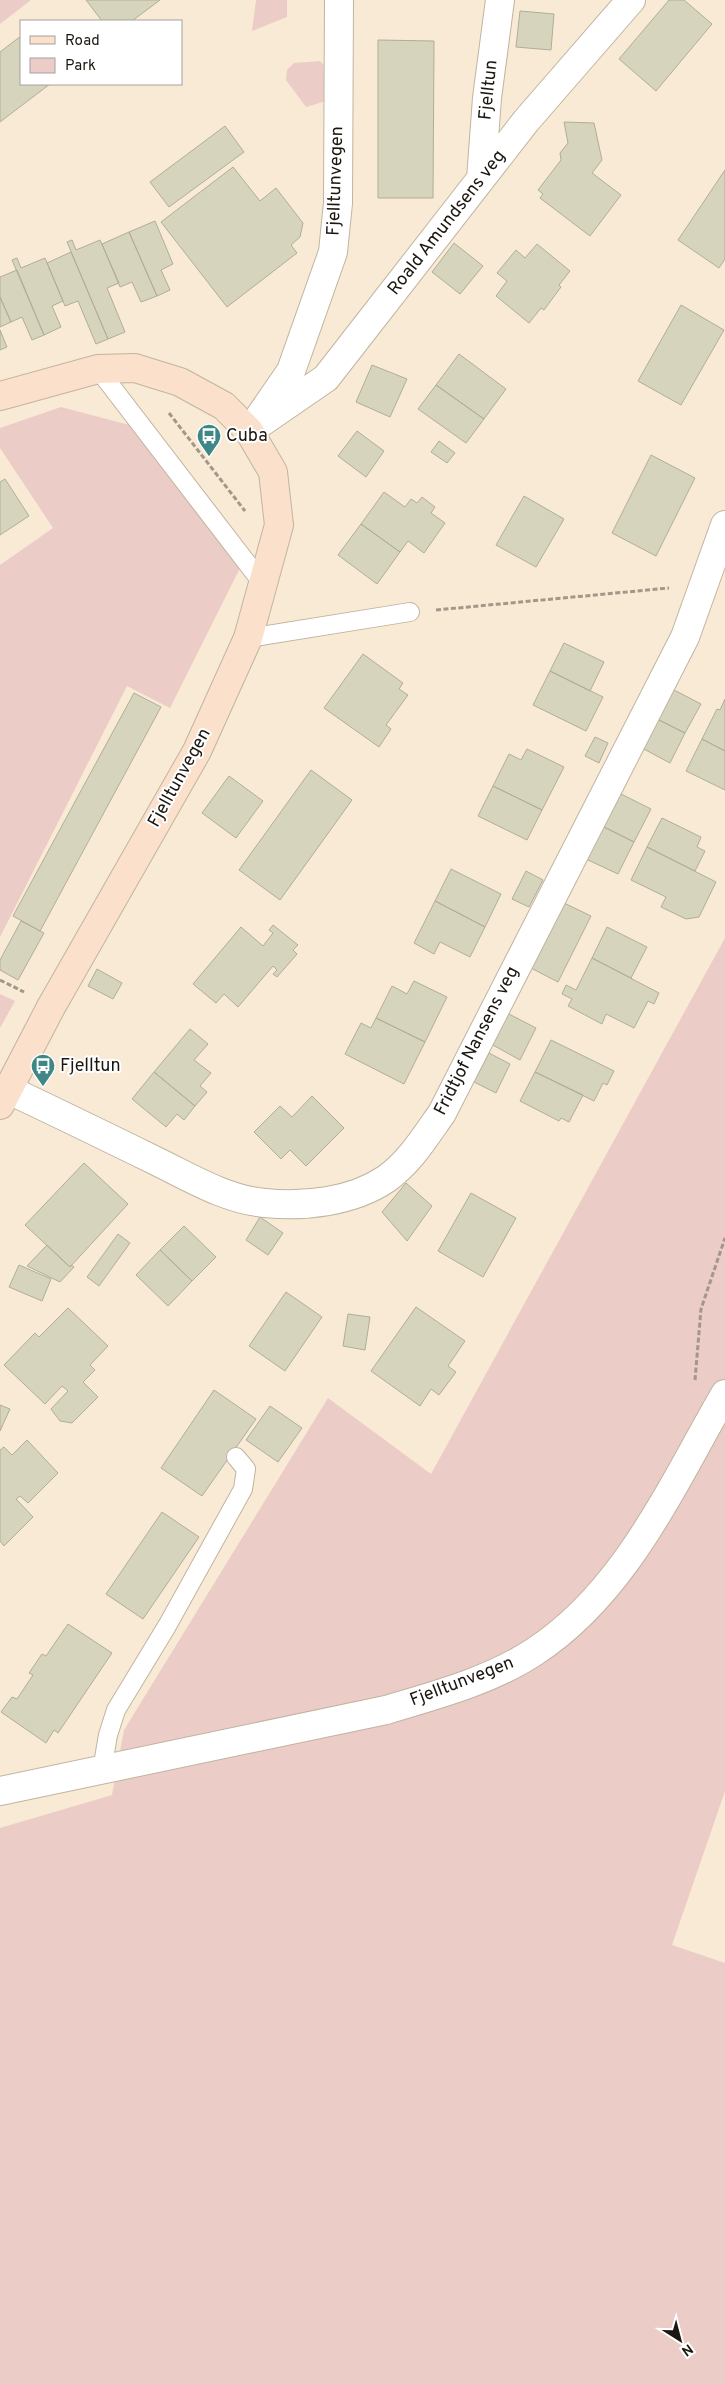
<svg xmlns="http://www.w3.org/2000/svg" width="725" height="2385" viewBox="0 0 725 2385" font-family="Overpass,sans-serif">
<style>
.green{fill:#ebccc6}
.building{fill:#d7d4bd;stroke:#b0ae97}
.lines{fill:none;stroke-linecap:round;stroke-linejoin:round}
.lane-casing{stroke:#c1b4a0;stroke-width:20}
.street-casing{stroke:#c1b4a0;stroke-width:30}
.secondary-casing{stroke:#c1b4a0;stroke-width:30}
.path{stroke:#a29788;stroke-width:3;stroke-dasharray:5 2.5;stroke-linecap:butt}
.lane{stroke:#fff;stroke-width:18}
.street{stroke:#fff;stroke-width:28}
.secondary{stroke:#fbe0cc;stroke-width:28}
.labels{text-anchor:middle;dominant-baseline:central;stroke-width:4;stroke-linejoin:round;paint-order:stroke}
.street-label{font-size:18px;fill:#1b160f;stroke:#fff}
.poi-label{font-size:18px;fill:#1b160f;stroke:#fff;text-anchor:start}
</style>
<rect width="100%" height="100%" fill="#f8ead5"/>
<path class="green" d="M0 0H31L0 24Z
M256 0H287V17L252 31Z
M320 61 326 67V101L306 107 286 80 287 70 294 63Z
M61 407 137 427 241 566 170 708 127 686 0 937V565L53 528 0 448V428Z
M725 938V1791L672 1945 725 1963V2385H0V1828L112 1795 124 1730 328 1398 431 1474Z
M0 994 15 1001 0 1028Z"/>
<path class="building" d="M86 0H160L132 21H102Z
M669 0H684L712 24 656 91 619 59Z
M520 11 554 14 551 50 516 47Z
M21 36V84H50L0 122V52Z
M378 40 434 41 433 198H378Z
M564 122 594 123 602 160 592 173 621 195 590 236 540 198 543 194 538 190 561 160 560 153 568 143Z
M225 126 244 152 169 207 150 182Z
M233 167 260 201 276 188 303 223 300 237 291 245 297 253 227 307 161 222Z
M725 170V259L719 268 678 240Z
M155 221 173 264 161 270 170 290 157 296 129 232Z
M129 232 157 296 141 302 132 282 120 287 102 244Z
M72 240 76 250 100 240 119 283 107 288 125 332 108 339 67 242Z
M454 243 483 266 460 294 432 272Z
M537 244 570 271 559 285 561 287 544 310 541 308 529 323 496 296 507 281 497 273 516 250 525 258Z
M71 252 108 339 96 344 78 301 65 306 47 263Z
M17 258 21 268 45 258 63 301 52 306 61 327 44 335 12 260Z
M17 270 44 335 32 340 22 317 11 322 0 297V277Z
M0 297 11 322 0 327Z
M681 305 724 330 681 405 638 381Z
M0 330 7 347 0 350Z
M459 354 506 389 484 419 436 385Z
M372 365 407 379 390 417 356 402Z
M436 385 484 419 466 443 418 409Z
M357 431 384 451 366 477 338 456Z
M439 441 455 453 447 463 431 452Z
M651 455 695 478 656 556 612 533Z
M5 479 29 516 0 535V482Z
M384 492 405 507 411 499 417 503 422 497 435 507 431 513 445 523 424 553 408 541 400 552 361 524Z
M524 496 564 519 536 567 496 545Z
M361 524 400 552 377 584 338 555Z
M564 643 604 662 590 691 550 671Z
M363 654 403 683 399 689 408 695 386 725 391 729 379 747 324 708Z
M550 671 603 697 586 731 533 705Z
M672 689 701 704 685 733 657 719Z
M134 693 161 707 40 931 13 916Z
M725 699V751L702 739 717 709 720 710Z
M657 719 685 733 670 763 642 748Z
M595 737 608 743 599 763 585 756Z
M702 739 725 751V790L686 771Z
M527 749 564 767 542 810 493 786 509 754 521 760Z
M311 770 352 800 280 900 239 870Z
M229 776 263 801 236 838 202 813Z
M493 786 542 810 527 840 478 816Z
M619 793 651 809 634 842 602 826Z
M662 818 701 837 697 847 705 851 695 871 647 847Z
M602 826 634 842 618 874 586 859Z
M647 847 716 882 699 917 686 919 661 907 666 897 631 880Z
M451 869 501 894 485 927 435 901Z
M526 871 543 880 529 907 512 899Z
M435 901 485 927 470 957 440 942 434 954 414 943Z
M564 903 591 916 558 982 531 968Z
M21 921 44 933 18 980 0 970V960Z
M273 925 298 945 293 950 297 954 277 977 273 974 277 970 273 966 238 1007 224 994 216 1003 193 984 241 927 263 946 273 933 269 930Z
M607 927 647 947 631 978 592 958Z
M592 958 659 993 654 1004 648 1001 634 1028 606 1014 602 1024 568 1006 572 999 562 994 566 985 576 990Z
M97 969 122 983 113 999 88 986Z
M414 981 447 997 425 1042 376 1018 392 986 407 994Z
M507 1013 536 1028 520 1060 491 1044Z
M376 1018 425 1042 404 1084 345 1054 361 1023 371 1028Z
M190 1029 208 1044 194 1060 211 1073 200 1086 207 1092 195 1106 154 1072Z
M551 1040 614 1071 607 1085 603 1083 594 1101 535 1072Z
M489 1053 510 1064 496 1093 474 1082Z
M154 1072 195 1106 184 1120 177 1114 166 1127 132 1099Z
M535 1072 583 1095 569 1122 561 1118 559 1121 520 1101Z
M312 1096 344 1128 306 1166 290 1150 281 1159 254 1132 280 1106 292 1117Z
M84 1163 128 1204 70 1267 25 1225Z
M406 1183 432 1206 407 1241 382 1212Z
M471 1193 516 1218 483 1277 438 1251Z
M260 1217 283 1233 268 1255 246 1240Z
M184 1226 216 1257 192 1281 160 1250Z
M118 1234 130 1243 99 1286 87 1277Z
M47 1245 70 1267 71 1265 74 1267 60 1282 27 1266Z
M160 1250 192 1281 168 1306 136 1275Z
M19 1265 51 1279 42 1301 9 1287Z
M286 1292 322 1317 285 1371 249 1346Z
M416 1307 465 1341 448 1366 456 1372 439 1395 431 1389 420 1406 371 1371Z
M68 1308 108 1346 90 1365 95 1370 83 1382 98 1397 72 1423 60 1421 51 1409 68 1391 62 1386 45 1404 4 1365 35 1333 39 1337Z
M348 1314 370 1317 365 1350 343 1346Z
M214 1390 256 1419 202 1496 161 1468Z
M0 1405 10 1409 0 1431Z
M270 1406 302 1428 278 1462 246 1440Z
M27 1440 58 1473 28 1503 20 1496 16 1499 33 1517 4 1546 0 1541V1450L4 1447 12 1455Z
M162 1512 199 1537 143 1619 106 1594Z
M68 1624 112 1653 58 1733 54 1730 46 1743 1 1712 12 1697 17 1699 33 1675 29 1673 42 1654 46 1656Z"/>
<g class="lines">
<defs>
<path id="lane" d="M98 369 263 584
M248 638 410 612
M102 1770 108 1735 116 1710 167 1626 243 1489 246 1469 236 1457"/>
<path id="street" d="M481 179 487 98 500 0
M260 416 291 371 333 252 338 203 339 0
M249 431 326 378 526 121 631 0
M9 1090C58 1113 107 1137 156 1161 189 1177 227 1200 265 1203 304 1207 352 1202 386 1179 410 1162 425 1137 442 1113L685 637 725 525
M0 1791 386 1710C436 1695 490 1681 534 1652 626 1592 672 1485 725 1394"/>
<path id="secondary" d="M0 396 98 369 135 368 180 382 224 406 249 431 273 472 279 525 248 638 197 751 51 1007 0 1105"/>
</defs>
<use href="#lane" class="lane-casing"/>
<use href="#street" class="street-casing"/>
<use href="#secondary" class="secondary-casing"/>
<path class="path" d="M169 413 245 511
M436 610 669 588
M0 980 24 992
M695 1380 701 1309 725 1238"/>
<use href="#lane" class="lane"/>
<use href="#street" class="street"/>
<use href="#secondary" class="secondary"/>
</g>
<defs>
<symbol id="bus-pin" viewBox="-11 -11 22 30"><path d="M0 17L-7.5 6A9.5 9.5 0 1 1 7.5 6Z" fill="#3f8786" stroke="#fff"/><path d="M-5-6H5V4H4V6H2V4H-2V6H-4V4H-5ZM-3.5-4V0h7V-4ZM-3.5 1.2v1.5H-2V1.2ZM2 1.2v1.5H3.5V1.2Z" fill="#fff"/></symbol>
</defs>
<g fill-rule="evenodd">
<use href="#bus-pin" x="195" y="422" width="28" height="38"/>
<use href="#bus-pin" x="29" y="1052" width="28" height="38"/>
</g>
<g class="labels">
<g class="street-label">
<text transform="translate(489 90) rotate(-84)">Fjelltun</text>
<text transform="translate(336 181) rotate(-88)">Fjelltunvegen</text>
<text transform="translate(447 223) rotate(-52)">Roald Amundsens veg</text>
<text transform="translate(180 778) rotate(-61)">Fjelltunvegen</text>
<text transform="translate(477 1041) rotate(-63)">Fridtjof Nansens veg</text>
<text transform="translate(462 1682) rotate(-21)">Fjelltunvegen</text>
</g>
<g class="poi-label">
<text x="226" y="436">Cuba</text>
<text x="60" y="1066">Fjelltun</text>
</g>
</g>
<rect x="20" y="20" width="162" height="65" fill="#ffffff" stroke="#a4a29f"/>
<rect x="30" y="36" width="25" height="8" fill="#fbe0cc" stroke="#a4a29f"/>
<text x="65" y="45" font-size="15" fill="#1b160f">Road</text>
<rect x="30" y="58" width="25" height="15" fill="#ebccc6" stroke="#a4a29f"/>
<text x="65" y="70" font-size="15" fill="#1b160f">Park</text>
<g transform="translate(680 2340) rotate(144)" stroke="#ffffff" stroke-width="4" paint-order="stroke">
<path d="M0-4L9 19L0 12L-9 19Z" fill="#1b160f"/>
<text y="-8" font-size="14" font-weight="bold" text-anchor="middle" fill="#1b160f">N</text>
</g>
</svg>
